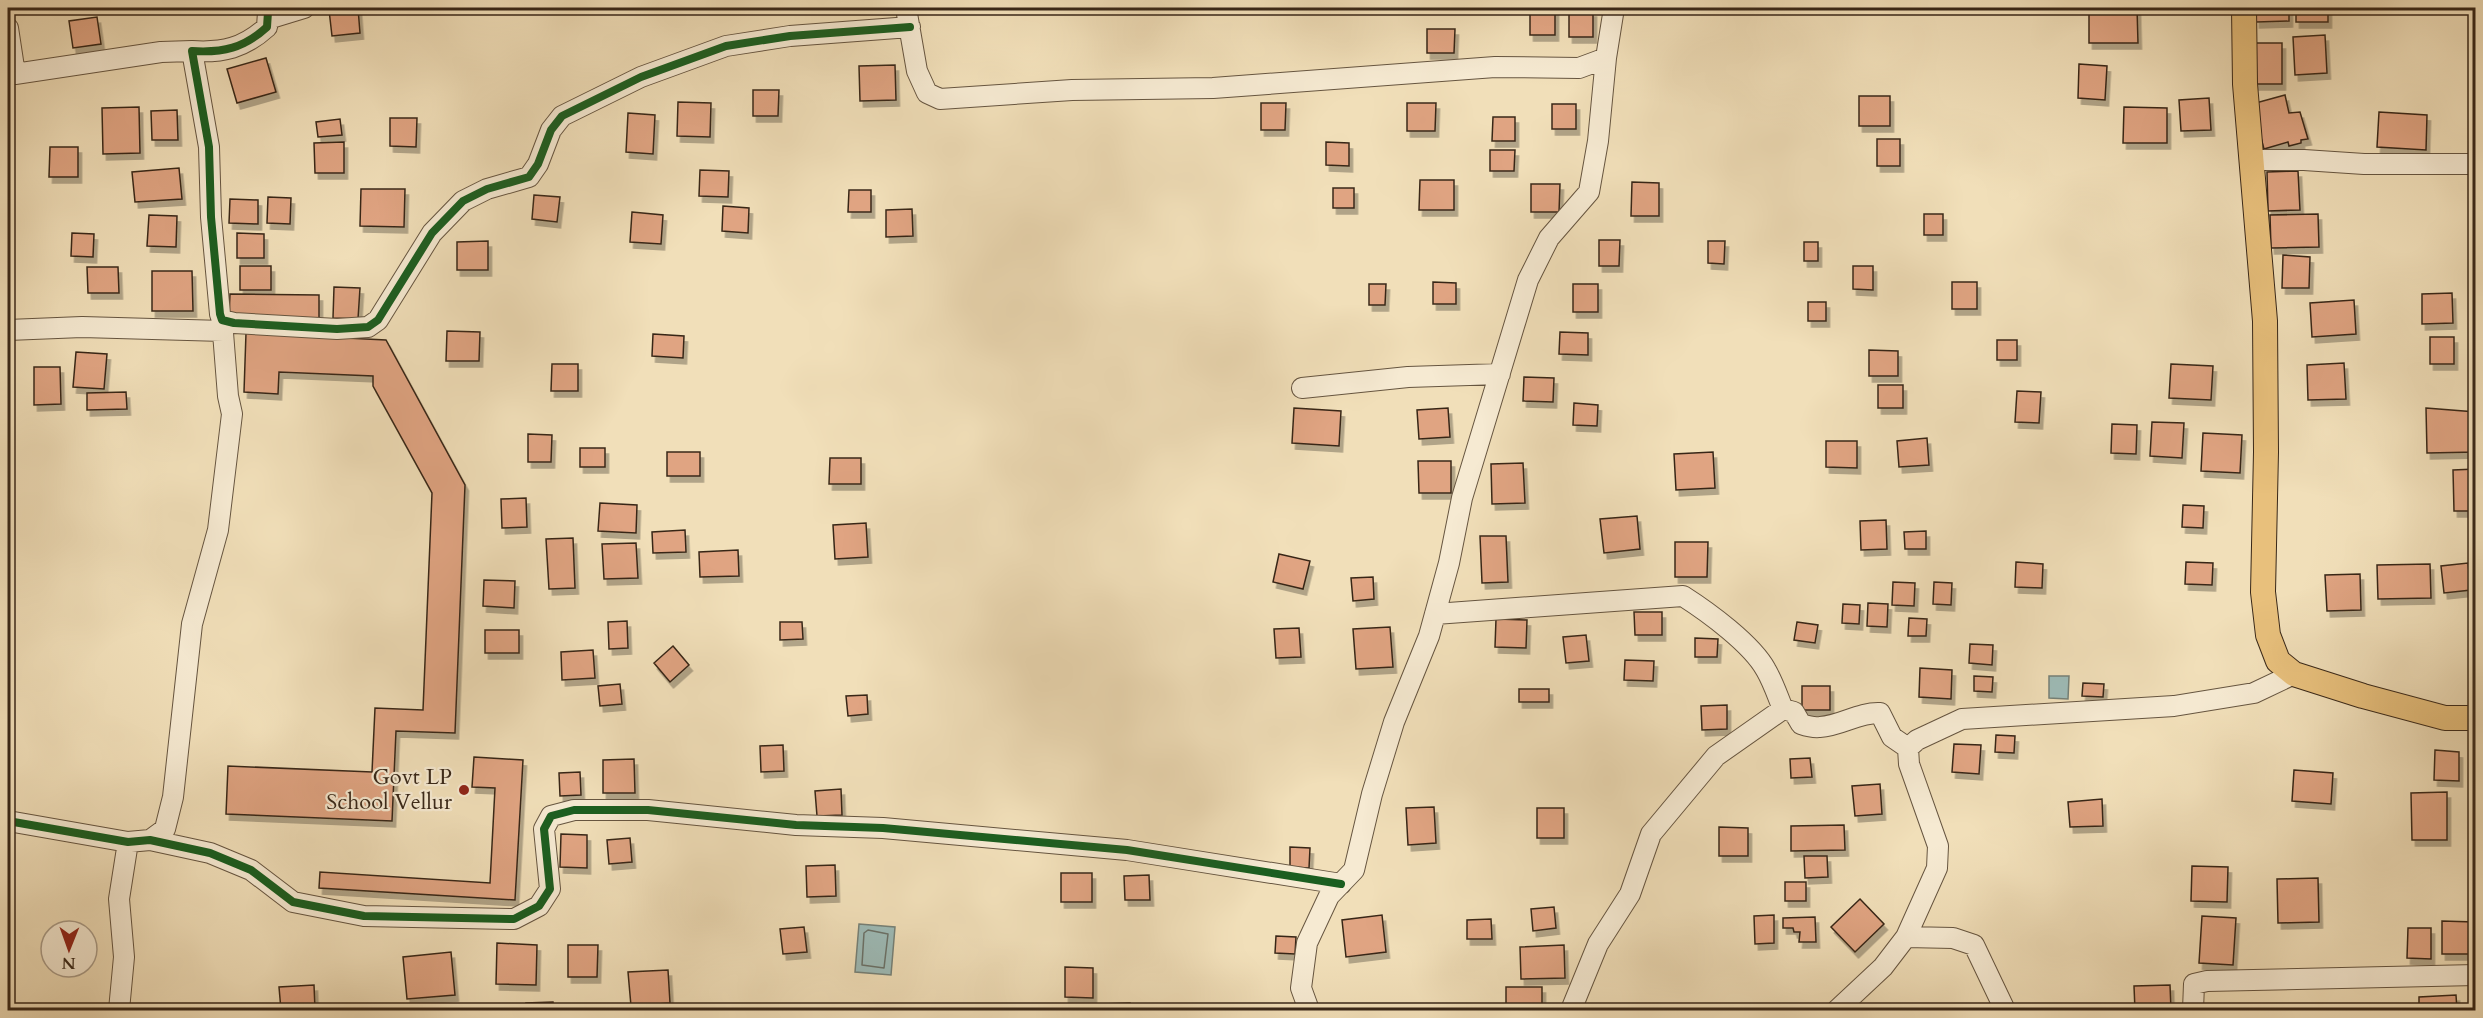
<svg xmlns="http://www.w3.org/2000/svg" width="2483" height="1018" viewBox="0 0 2483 1018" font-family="Cardo,serif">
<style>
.water{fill:#9dbbb7;stroke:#758077;stroke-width:1.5}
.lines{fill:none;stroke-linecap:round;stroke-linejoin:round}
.shore{stroke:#6a7168;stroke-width:1.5}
.building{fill:#e0a482;stroke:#382718;stroke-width:1.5;filter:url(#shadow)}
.minor-casing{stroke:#665540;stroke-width:22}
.major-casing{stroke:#382718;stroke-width:26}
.minor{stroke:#f6ead2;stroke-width:20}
.major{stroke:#e8c07c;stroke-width:24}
.cycleway-casing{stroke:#f6ead2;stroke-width:11}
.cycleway{stroke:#1b5e20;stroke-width:8}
.poi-dot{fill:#8f2418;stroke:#f6ead2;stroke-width:2}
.labels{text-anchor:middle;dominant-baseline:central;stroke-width:4.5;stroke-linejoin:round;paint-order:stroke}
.poi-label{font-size:22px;fill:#382718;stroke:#f6ead2;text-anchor:end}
</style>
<defs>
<filter id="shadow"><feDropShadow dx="3.5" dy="6" stdDeviation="0" flood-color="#0004"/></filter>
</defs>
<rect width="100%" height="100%" fill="#f1dfb9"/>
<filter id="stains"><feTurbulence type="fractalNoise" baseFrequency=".00333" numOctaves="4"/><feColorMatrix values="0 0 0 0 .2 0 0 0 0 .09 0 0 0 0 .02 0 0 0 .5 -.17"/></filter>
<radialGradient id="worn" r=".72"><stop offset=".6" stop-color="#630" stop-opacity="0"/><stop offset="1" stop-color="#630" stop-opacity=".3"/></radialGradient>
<path class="water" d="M2049 676H2069L2068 699 2049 698Z
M859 924 895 927 891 975 855 972Z"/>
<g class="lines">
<path class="shore" d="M868 930 888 934 884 968 862 965 864 933Z"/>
</g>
<path class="building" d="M358 8 360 33 332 36 329 10Z
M1530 8H1555V35H1530Z
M2089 8H2137L2138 43H2089Z
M2256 8H2289V21L2256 22Z
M2296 8H2328V22H2296Z
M1569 11H1593V37H1569Z
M97 17 101 44 73 48 69 21Z
M1427 29H1455L1454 53H1427Z
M2325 35 2327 73 2295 75 2293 37Z
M2252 43H2282V84H2252Z
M266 58 276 92 237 103 227 69Z
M2079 64 2107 66 2105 100 2078 98Z
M895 65 896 100 860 101 859 66Z
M753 90H779L778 116H753Z
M2285 95 2289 113 2300 112 2308 139 2301 140V143L2289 146 2288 142 2264 149 2252 104Z
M1859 96H1890V126H1859Z
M2209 98 2211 130 2181 131 2179 100Z
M678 102 711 103 710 137 677 136Z
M1261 103H1286L1285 130H1261Z
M1407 103H1436L1435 131H1407Z
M1552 104H1576V129H1552Z
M139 107 140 153 103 154 102 108Z
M2124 107 2167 108V143H2123Z
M177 110 178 140H152L151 111Z
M2379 112 2427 115 2426 150 2377 147Z
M628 113 655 115 653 154 626 152Z
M1493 117H1515V141H1492Z
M390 118H417L416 147 390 146Z
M340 119 342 135 318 137 316 122Z
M1877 139H1900V166H1877Z
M344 142V173H315L314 143Z
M1326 142 1349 143V166L1326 165Z
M50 147H78V177H49Z
M1490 150H1515L1514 171H1490Z
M179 168 182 199 135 202 132 172Z
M700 170 729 171 728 197 699 196Z
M2298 171 2300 210 2268 211 2267 172Z
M1420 180H1454V210H1419Z
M1632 182 1659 183V216H1631Z
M1531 184H1560L1559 212H1531Z
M1333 188H1354V208H1333Z
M361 189H405L404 227 360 226Z
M849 190H871V212H848Z
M534 195 560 197 557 222 532 219Z
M268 197 291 198 290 224 267 223Z
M230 199 258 200V224L229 223Z
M723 206 749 208 748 233 722 231Z
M912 209 913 236 886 237V210Z
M632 212 663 215 661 244 630 242Z
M1924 214H1943V235H1924Z
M2318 214 2319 247 2271 248 2270 215Z
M149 215 177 216 176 247 147 246Z
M72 233 94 234 93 257 71 256Z
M237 233 264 234V258H237Z
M1599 240H1620L1619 266H1599Z
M488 241V270H457V242Z
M1708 241H1725L1724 264 1708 263Z
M1804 242H1818V261H1804Z
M2283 255 2310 257 2309 288H2282Z
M240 266H271V290H240Z
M1853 266H1873V290L1853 289Z
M87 267H118L119 293H88Z
M152 271H192L193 311H152Z
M1433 282 1456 283V304H1433Z
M1952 282H1977V309H1952Z
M1369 284H1386L1385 305H1369Z
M1573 284H1598V312H1573Z
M334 287 360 288 358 319 333 318Z
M2452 293 2453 323 2422 324V294Z
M230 294 319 295V318L229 316Z
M2354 300 2356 334 2312 337 2310 303Z
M1808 302H1826V321H1808Z
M447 331 480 332 479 361H446Z
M1560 332 1588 333V355L1559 354Z
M246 333 386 340 465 485 455 733 396 731 392 821 226 814 228 766 372 772 375 708 423 710 432 493 373 386V376L279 372 278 394 244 392Z
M653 334 684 336 683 358 652 356Z
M2430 337H2454V364H2430Z
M1997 340H2017V360H1997Z
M1869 350 1898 351V376H1869Z
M76 352 107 354 104 389 73 387Z
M2344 363 2346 399 2308 400 2307 365Z
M552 364H578V391H551Z
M2171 364 2213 366 2211 400 2169 398Z
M34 367H60L61 404 34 405Z
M1524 377 1554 378 1553 402 1523 401Z
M1878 385H1903V408H1878Z
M2017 391 2041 392 2039 423 2015 422Z
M126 392 127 409 87 410V393Z
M1574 403 1598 405 1597 426 1573 425Z
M1294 408 1341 411 1339 446 1292 443Z
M1448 408 1450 437 1419 439 1417 410Z
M2426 408 2476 412V452L2427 453Z
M2152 422 2184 423 2182 458 2150 456Z
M2112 424 2137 425 2136 454 2111 453Z
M2203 433 2242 435 2240 473 2201 471Z
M528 434 552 435 551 462H528Z
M1927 438 1929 465 1899 467 1897 441Z
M1826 441H1857V468L1826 467Z
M580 448H605V467H580Z
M667 452H700V476H667Z
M1713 452 1715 488 1676 490 1674 454Z
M830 458H861V484H829Z
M1418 461H1451V493H1419Z
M1523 463 1525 503 1492 504 1491 464Z
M2476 469V511H2454L2453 470Z
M526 498 527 527 502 528 501 499Z
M600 503 637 505 636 533 598 531Z
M2183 505 2204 506 2203 528 2182 527Z
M1637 516 1640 549 1604 553 1600 519Z
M1886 520 1887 549 1861 550 1860 521Z
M866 523 868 557 835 559 833 525Z
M685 530 686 552 653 553 652 532Z
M1926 531V549H1905L1904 532Z
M1480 536H1506L1508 582 1482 583Z
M573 538 575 588 549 589 546 539Z
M1675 542H1708L1707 577H1675Z
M636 543 638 578 604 579 602 544Z
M738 550 739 576 700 577 699 552Z
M1279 554 1310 561 1303 589 1273 582Z
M2016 562 2043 564 2042 588 2015 587Z
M2186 562 2213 563 2212 585 2185 584Z
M2468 563 2471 590 2444 593 2441 566Z
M2430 564 2431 598 2378 599 2377 565Z
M2360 574 2361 610 2327 611 2325 575Z
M1373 577 1374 599 1353 601 1351 578Z
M484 580 515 581 514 608 483 606Z
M1893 582 1915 583 1914 606 1892 605Z
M1934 582 1952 583 1951 605 1933 604Z
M1868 603 1888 604 1887 627 1867 626Z
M1843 604 1860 605 1859 624 1842 623Z
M1634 612H1662V635H1635Z
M1909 618 1927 619 1926 636H1908Z
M1496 619 1527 620 1526 648 1495 647Z
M627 621 628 648 609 649 608 622Z
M780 622H802L803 639 780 640Z
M1797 622 1818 625 1815 643 1794 640Z
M1390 627 1393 667 1356 669 1353 629Z
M1299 628 1301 657 1276 658 1274 629Z
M485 630H519V653H485Z
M1586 635 1589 661 1566 663 1563 637Z
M1695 638 1718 639 1717 657H1695Z
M1970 644 1993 645 1992 665 1969 663Z
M673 646 689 665 670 682 654 663Z
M593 650 595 678 562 680 561 652Z
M1625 660 1654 661 1653 681 1624 680Z
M1920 668 1952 670 1951 699 1919 697Z
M1974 676 1993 677 1992 692 1974 691Z
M2083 683 2104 684 2103 697 2082 696Z
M620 684 622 704 600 706 598 686Z
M1802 686H1830V710H1802Z
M1519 689H1549V702H1519Z
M867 695 868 714 848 716 846 696Z
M1727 705V729L1702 730 1701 706Z
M1996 735 2015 736 2014 753 1995 752Z
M1954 744 1981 745 1979 774 1952 772Z
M783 745 784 771 761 772 760 746Z
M2435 750 2459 752V781L2434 780Z
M474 757 523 760 515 900 319 888 320 872 490 883 495 788 472 787Z
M1810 758 1812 777 1791 778 1790 759Z
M634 759 635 793H603V760Z
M2294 770 2333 773 2331 804 2292 801Z
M580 772 581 795 560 796 559 773Z
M1880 784 1882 814 1855 816 1852 786Z
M841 789 842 815 817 816 815 791Z
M2447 792V840H2412L2411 793Z
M2102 799 2103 826 2070 827 2068 802Z
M1434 807 1436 843 1408 845 1406 808Z
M1537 808H1564V838H1537Z
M1844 825 1845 850 1791 851V826Z
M1719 827 1748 828V856H1719Z
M561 834 587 835V868L560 867Z
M630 838 632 862 609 864 607 840Z
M1290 847 1310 848 1309 868 1290 867Z
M2470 853H2476V888H2470Z
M1804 856H1827L1828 877 1805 878Z
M835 865 836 896 807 897 806 866Z
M2192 866 2228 867 2227 902 2191 901Z
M1061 873H1092V902H1061Z
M1149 875 1150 900H1125L1124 876Z
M2318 878 2319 922 2278 923 2277 879Z
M1785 882H1806V901H1785Z
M1860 899 1884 924 1855 952 1831 927Z
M1554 907 1556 928 1533 931 1531 909Z
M1382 915 1386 952 1346 957 1342 920Z
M1774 915V943L1755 944 1754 916Z
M2202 916 2236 918 2233 965 2199 963Z
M1815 917 1816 942H1799L1800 932H1794L1793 928H1783V918Z
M1491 919 1492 939H1467V920Z
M2442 921 2474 922 2473 954H2442Z
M804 927 807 952 783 954 780 929Z
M2408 928H2431V959L2407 958Z
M1276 936 1296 937 1295 954 1275 953Z
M497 943 537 945 536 985 496 984Z
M568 945H598L597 977H568Z
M1564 945 1565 978 1521 979 1520 947Z
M451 952 455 995 407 999 403 957Z
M1065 967 1093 968V998L1065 997Z
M668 970 670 1003 631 1006 628 972Z
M314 985 315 1009 281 1010 279 987Z
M2170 985 2171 1010H2135L2134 986Z
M1506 987H1542V1010H1506Z
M2456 995 2457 1010H2419V997Z
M553 1002 554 1010H527L526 1003Z
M1130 1003V1010H1102V1004Z"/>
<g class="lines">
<defs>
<path id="minor" d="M266 8 268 12 267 27C244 48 223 53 192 51L209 147 211 217 220 314 222 320 234 323 337 329 368 327 378 320 432 233 463 201 487 189 529 177 538 164 551 130 562 116 641 77 726 46 790 36 910 27
M906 8 917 71 927 93 940 99 1072 90 1213 88 1495 67 1579 68 1606 58 1614 8
M268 19 304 8
M8 28 15 74 161 52 192 51
M2251 160H2304L2364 164H2476
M8 330 82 327 223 331
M1302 388 1408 377 1500 374
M1435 614 1683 596C1708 612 1752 644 1766 670 1773 682 1778 697 1783 709
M8 821 128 842 150 840 210 853 251 870 293 902 364 916 514 919 539 906 550 889 544 829 551 816 574 810H648L796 825 883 828 1127 850 1341 884
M150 840 165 829 173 797 192 624 218 530 232 414 228 396 222 320
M119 1010 124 957 119 899 128 842
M1309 1010 1301 988 1307 943 1329 896 1354 870 1372 794 1394 722 1429 636 1449 563 1462 498 1528 280 1549 238 1589 192 1598 141 1606 58
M1571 1010 1598 944 1630 894 1651 834 1716 756 1783 709 1794 712 1801 724C1807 726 1814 728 1820 727 1841 726 1859 712 1880 713L1892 737 1908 748
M1837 1010 1883 967 1906 937
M2005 1010 1974 945 1953 938 1906 937 1937 868 1938 846 1909 764 1908 748 1917 740 1962 719 2174 706 2254 693 2294 674
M2193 1010 2194 984 2207 981 2476 975"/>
<path id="major" d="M2244 8 2245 84 2265 321 2266 452 2263 592 2268 635 2278 661 2294 674 2363 696 2445 718H2476"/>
</defs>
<use href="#minor" class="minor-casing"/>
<use href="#major" class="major-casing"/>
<use href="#minor" class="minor"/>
<use href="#major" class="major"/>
<defs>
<path id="cycleway" d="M266 8 268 12 267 27C244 48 223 53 192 51L209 147 211 217 220 314 222 320 234 323 337 329 368 327 378 320 432 233 463 201 487 189 529 177 538 164 551 130 562 116 641 77 726 46 790 36 910 27
M8 821 128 842 150 840 210 853 251 870 293 902 364 916 514 919 539 906 550 889 544 829 551 816 574 810H648L796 825 883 828 1127 850 1341 884"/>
</defs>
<use href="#cycleway" class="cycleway-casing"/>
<use href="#cycleway" class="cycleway"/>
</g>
<circle class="poi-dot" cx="464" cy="790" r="6"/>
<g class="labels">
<g class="poi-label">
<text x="452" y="777">Govt LP<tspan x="452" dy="25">School Vellur</tspan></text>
</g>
</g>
<rect width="2483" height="1018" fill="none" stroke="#f1dfb9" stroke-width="30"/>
<rect x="9" y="9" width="2465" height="1000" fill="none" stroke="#382718" stroke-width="3"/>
<rect x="15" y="15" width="2453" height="988" fill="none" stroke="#382718" stroke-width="1.5"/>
<g transform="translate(69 949) rotate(181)"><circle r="28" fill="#f6ead2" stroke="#aa9c88" stroke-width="1.5"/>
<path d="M0-4.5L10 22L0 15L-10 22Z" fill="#8f2418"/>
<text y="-9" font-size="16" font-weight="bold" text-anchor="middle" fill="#382718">N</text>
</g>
<rect width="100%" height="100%" filter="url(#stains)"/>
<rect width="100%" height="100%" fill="url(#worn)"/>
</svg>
